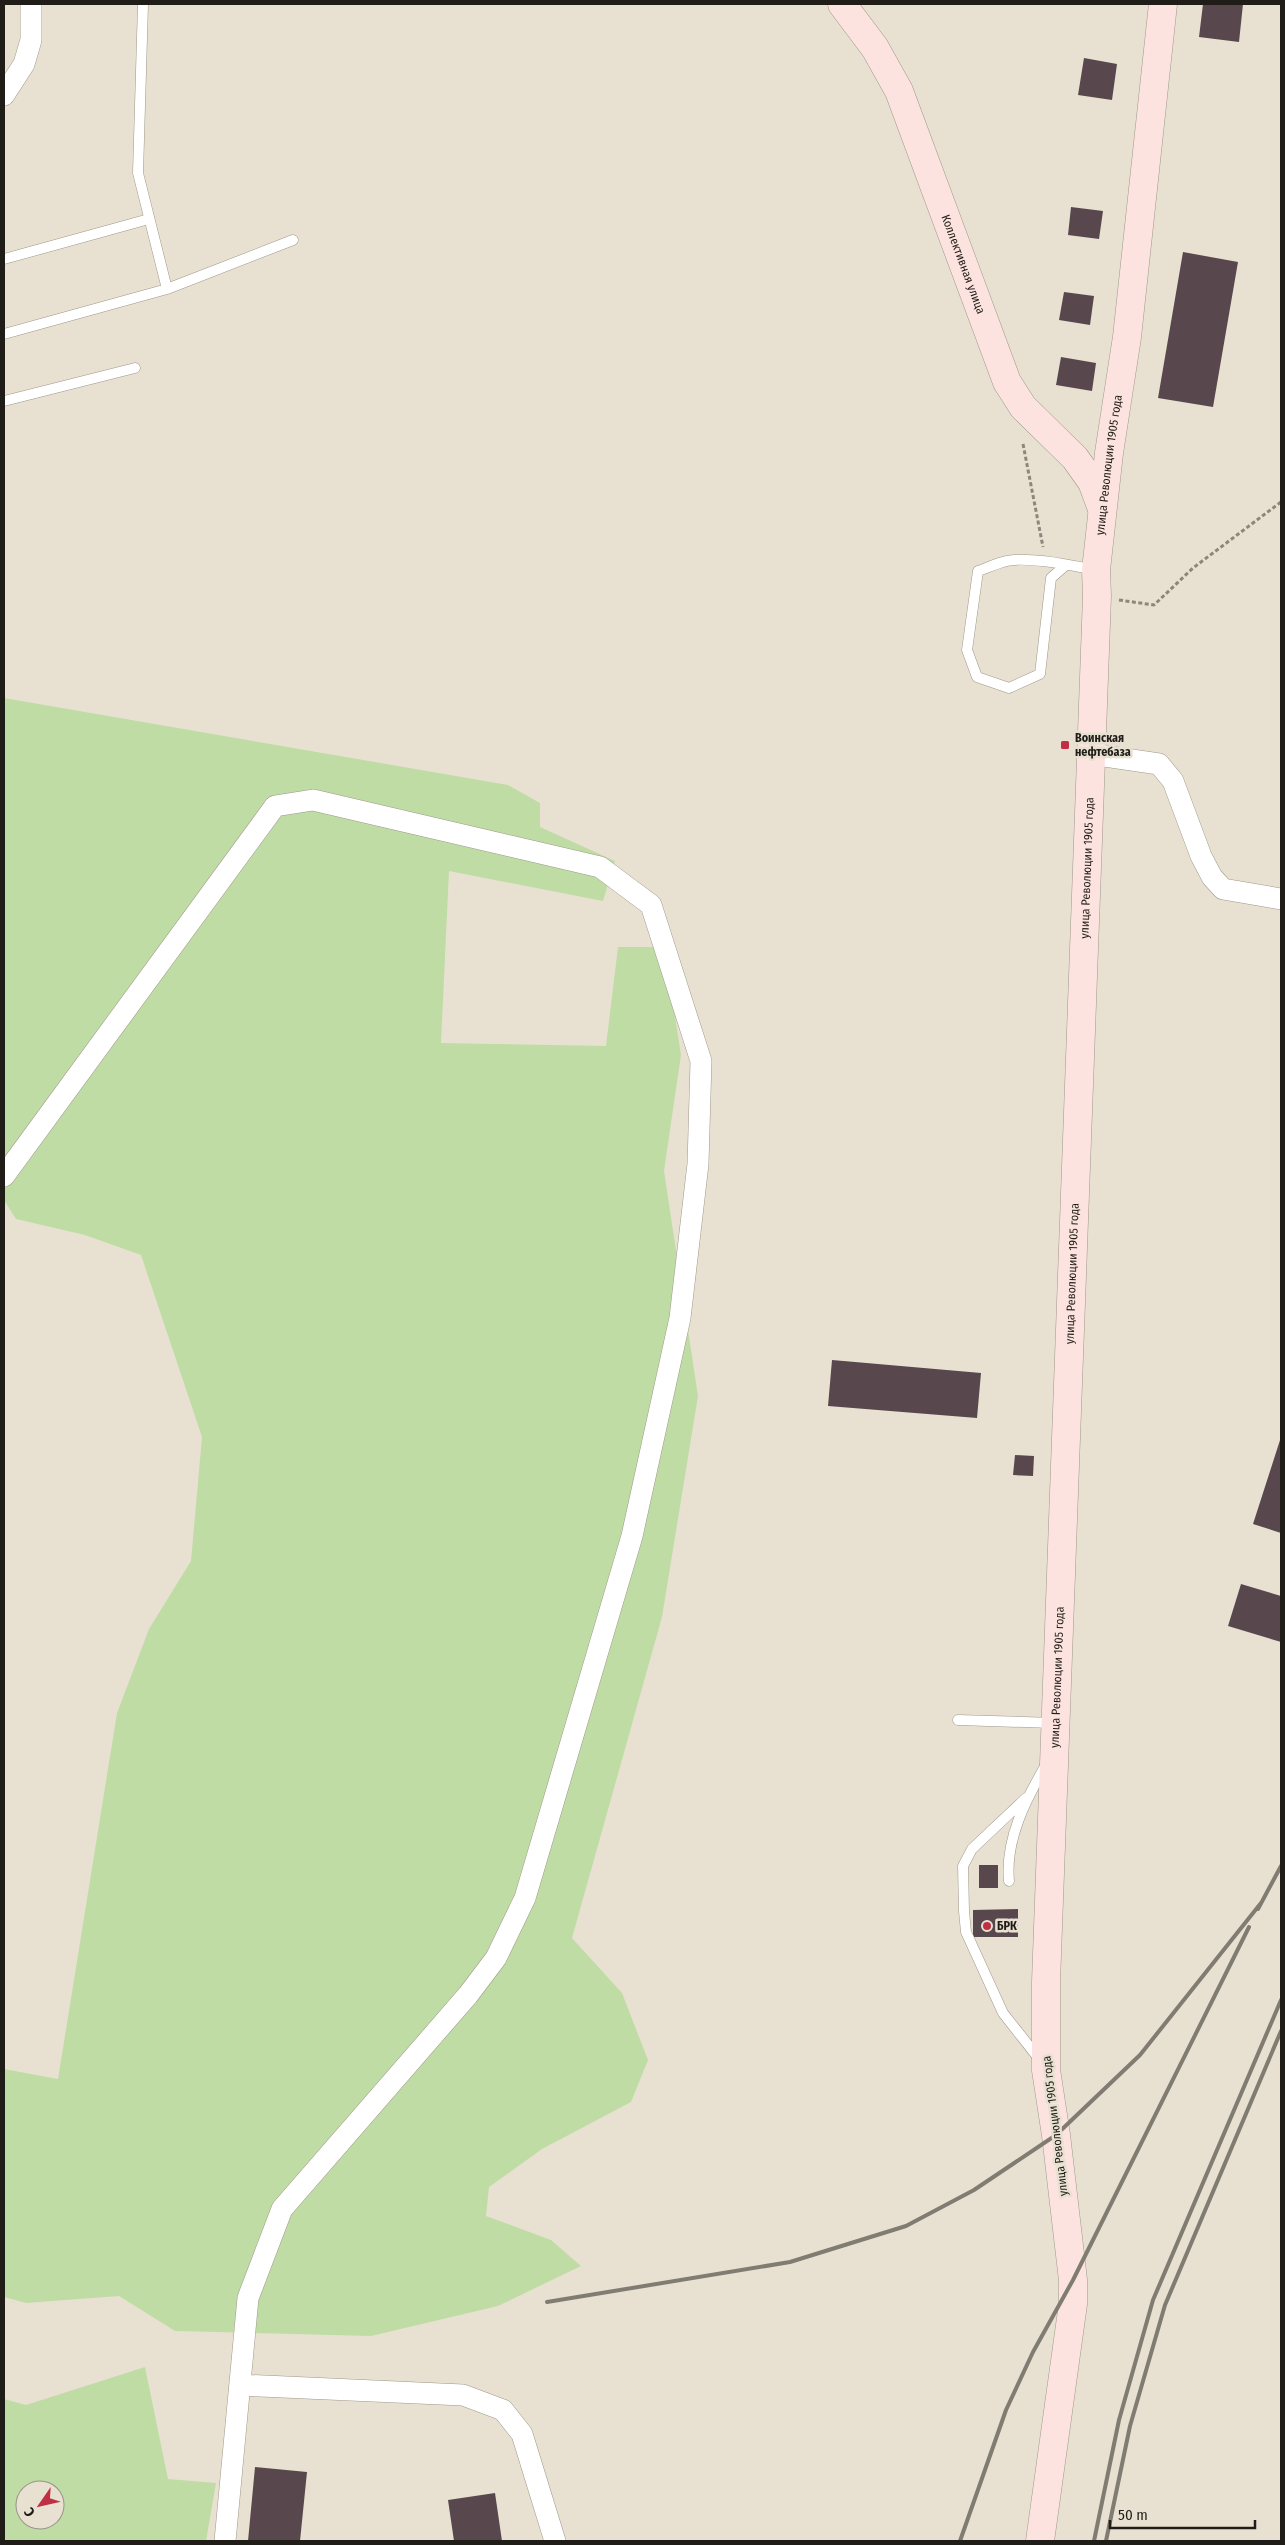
<svg xmlns="http://www.w3.org/2000/svg" width="1285" height="2545" viewBox="0 0 1285 2545" font-family="'Fira Sans Condensed',sans-serif">
<style>
.green{fill:#bfdca5;fill-rule:evenodd}
.building{fill:#58484e}
.lines{fill:none;stroke-linecap:round;stroke-linejoin:round}
.lane-casing{stroke:#9f9889;stroke-width:11}
.street-casing{stroke:#9f9889;stroke-width:22}
.secondary-casing{stroke:#9f9889;stroke-width:29}
.path{stroke:#8c877c;stroke-width:3;stroke-dasharray:4 2.5;stroke-linecap:butt}
.lane{stroke:#fff;stroke-width:10}
.street{stroke:#fff;stroke-width:21}
.secondary{stroke:#fde3df;stroke-width:28}
.rail{stroke:#817c72;stroke-width:4}
.poi-dot{fill:#c02f44;stroke:#e8e1d2;stroke-width:2}
.labels{text-anchor:middle;dominant-baseline:central;stroke-width:5;stroke-linejoin:round;paint-order:stroke}
.street-label{font-size:12px;fill:#201d18;stroke:#e8e1d2}
.poi-label{font-size:12px;font-weight:bold;fill:#201d18;stroke:#e8e1d2;text-anchor:start}
</style>
<rect width="100%" height="100%" fill="#e8e1d2"/>
<path class="green" d="M4 698 508 785 540 803V827L615 861 603 901 449 871 441 1043 606 1046 618 947H664L681 1055 664 1171 698 1396 662 1617 572 1938 622 1993 648 2060 631 2102 542 2149 489 2187 486 2216 551 2240 581 2266 498 2306 371 2336 175 2331 119 2296 26 2303 4 2297V2069L58 2079 117 1713 149 1629 191 1561 202 1437 141 1255 85 1235 16 1219 4 1200Z
M145 2367 168 2479 216 2483 206 2541H4V2399L26 2405ZM25 2490H55V2520H25Z"/>
<path class="building" d="M1203 4H1243L1239 42 1199 37Z
M1084 58 1117 64 1112 100 1078 95Z
M1071 207 1103 211 1099 239 1068 235Z
M1183 252 1238 262 1213 407 1158 398Z
M1064 292 1094 296 1090 325 1059 320Z
M1061 357 1096 363 1092 391 1056 385Z
M832 1360 981 1373 977 1418 828 1406Z
M1281 1437V1533L1253 1524Z
M1015 1455 1034 1456 1033 1476 1013 1475Z
M1241 1584 1281 1596V1642L1228 1626Z
M979 1865H998V1888H979Z
M1018 1909V1937H973V1910Z
M255 2467 307 2472 300 2541H248Z
M495 2493 502 2541H454L448 2500Z"/>
<g class="lines">
<defs>
<path id="lane" d="M143 4 138 173 167 289
M4 259 149 219
M4 334 167 289 293 240
M4 401 135 368
M1066 565 1051 578 1040 674 1009 688 977 677 967 650 978 571C987 568 997 563 1007 561 1028 556 1074 566 1096 570
M958 1720 1054 1723
M1026 1798 972 1849 963 1866 964 1911 966 1932 1003 2013 1040 2060
M1009 1881C1005 1839 1026 1799 1047 1763"/>
<path id="street" d="M4 95 24 64 31 40V4
M1091 754 1159 764 1173 781 1201 856 1212 877 1223 889 1281 899
M4 1176 275 806 313 800 600 867 651 905 701 1061 698 1164 680 1318 632 1536 525 1898 496 1958 468 1995 282 2209 248 2298 225 2541
M240 2385 463 2395 503 2410 522 2434 555 2541"/>
<g id="secondary">
<path id="s1" d="M842 4 875 48 899 91 1007 382 1023 407 1075 458 1092 482 1102 509"/>
<path id="s2" d="M1040 2541 1073 2304V2280L1056 2135 1046 2070V1982L1097 596 1096 570 1109 453 1127 337 1163 4"/>
</g>
</defs>
<use href="#lane" class="lane-casing"/>
<use href="#street" class="street-casing"/>
<use href="#secondary" class="secondary-casing"/>
<path class="path" d="M1023 444 1043 547
M1119 600 1154 605 1193 568 1281 502"/>
<use href="#lane" class="lane"/>
<use href="#street" class="street"/>
<use href="#secondary" class="secondary"/>
<path class="rail" d="M1258 1909 1281 1866
M547 2302 790 2262 906 2226 974 2190 1056 2135 1140 2055 1261 1903
M960 2541 1006 2410 1033 2352 1073 2280 1249 1927
M1094 2541 1119 2420 1153 2300 1281 2000
M1106 2541 1130 2426 1165 2305 1281 2031"/>
</g>
<g class="poi-dot">
<rect x="1060" y="740" width="10" height="10" rx="2.5"/>
<circle cx="987" cy="1926" r="5"/>
</g>
<g class="labels">
<g class="street-label">
<text stroke="none"><textPath href="#s1" startOffset="289">Коллективная улица</textPath></text>
<text stroke="none"><textPath href="#s2" startOffset="2082">улица Революции 1905 года</textPath></text>
<text stroke="none"><textPath href="#s2" startOffset="1678">улица Революции 1905 года</textPath></text>
<text stroke="none"><textPath href="#s2" startOffset="1272">улица Революции 1905 года</textPath></text>
<text stroke="none"><textPath href="#s2" startOffset="868">улица Революции 1905 года</textPath></text>
<text transform="translate(1055 2126) rotate(-97)">улица Революции 1905 года</text>
</g>
<g class="poi-label">
<text x="1075" y="738">Воинская<tspan x="1075" dy="14">нефтебаза</tspan></text>
<text x="997" y="1926">БРК</text>
</g>
</g>
<rect width="1285" height="2545" fill="none" stroke="#201d18" stroke-width="10"/>
<g transform="translate(40 2505) rotate(236)"><circle r="24" fill="#e8e1d2" stroke="#989388"/>
<path d="M0-4L9 19L0 12L-9 19Z" fill="#c02f44"/>
<text y="-8" font-size="14" font-weight="bold" text-anchor="middle" fill="#201d18">С</text>
</g>
<path d="M1110 2520v8h145v-8" fill="none" stroke="#201d18" stroke-width="2.5"/>
<text x="1118" y="2520" font-size="15" fill="#201d18" stroke="#e8e1d2" stroke-width="4" paint-order="stroke">50 m</text>
</svg>
